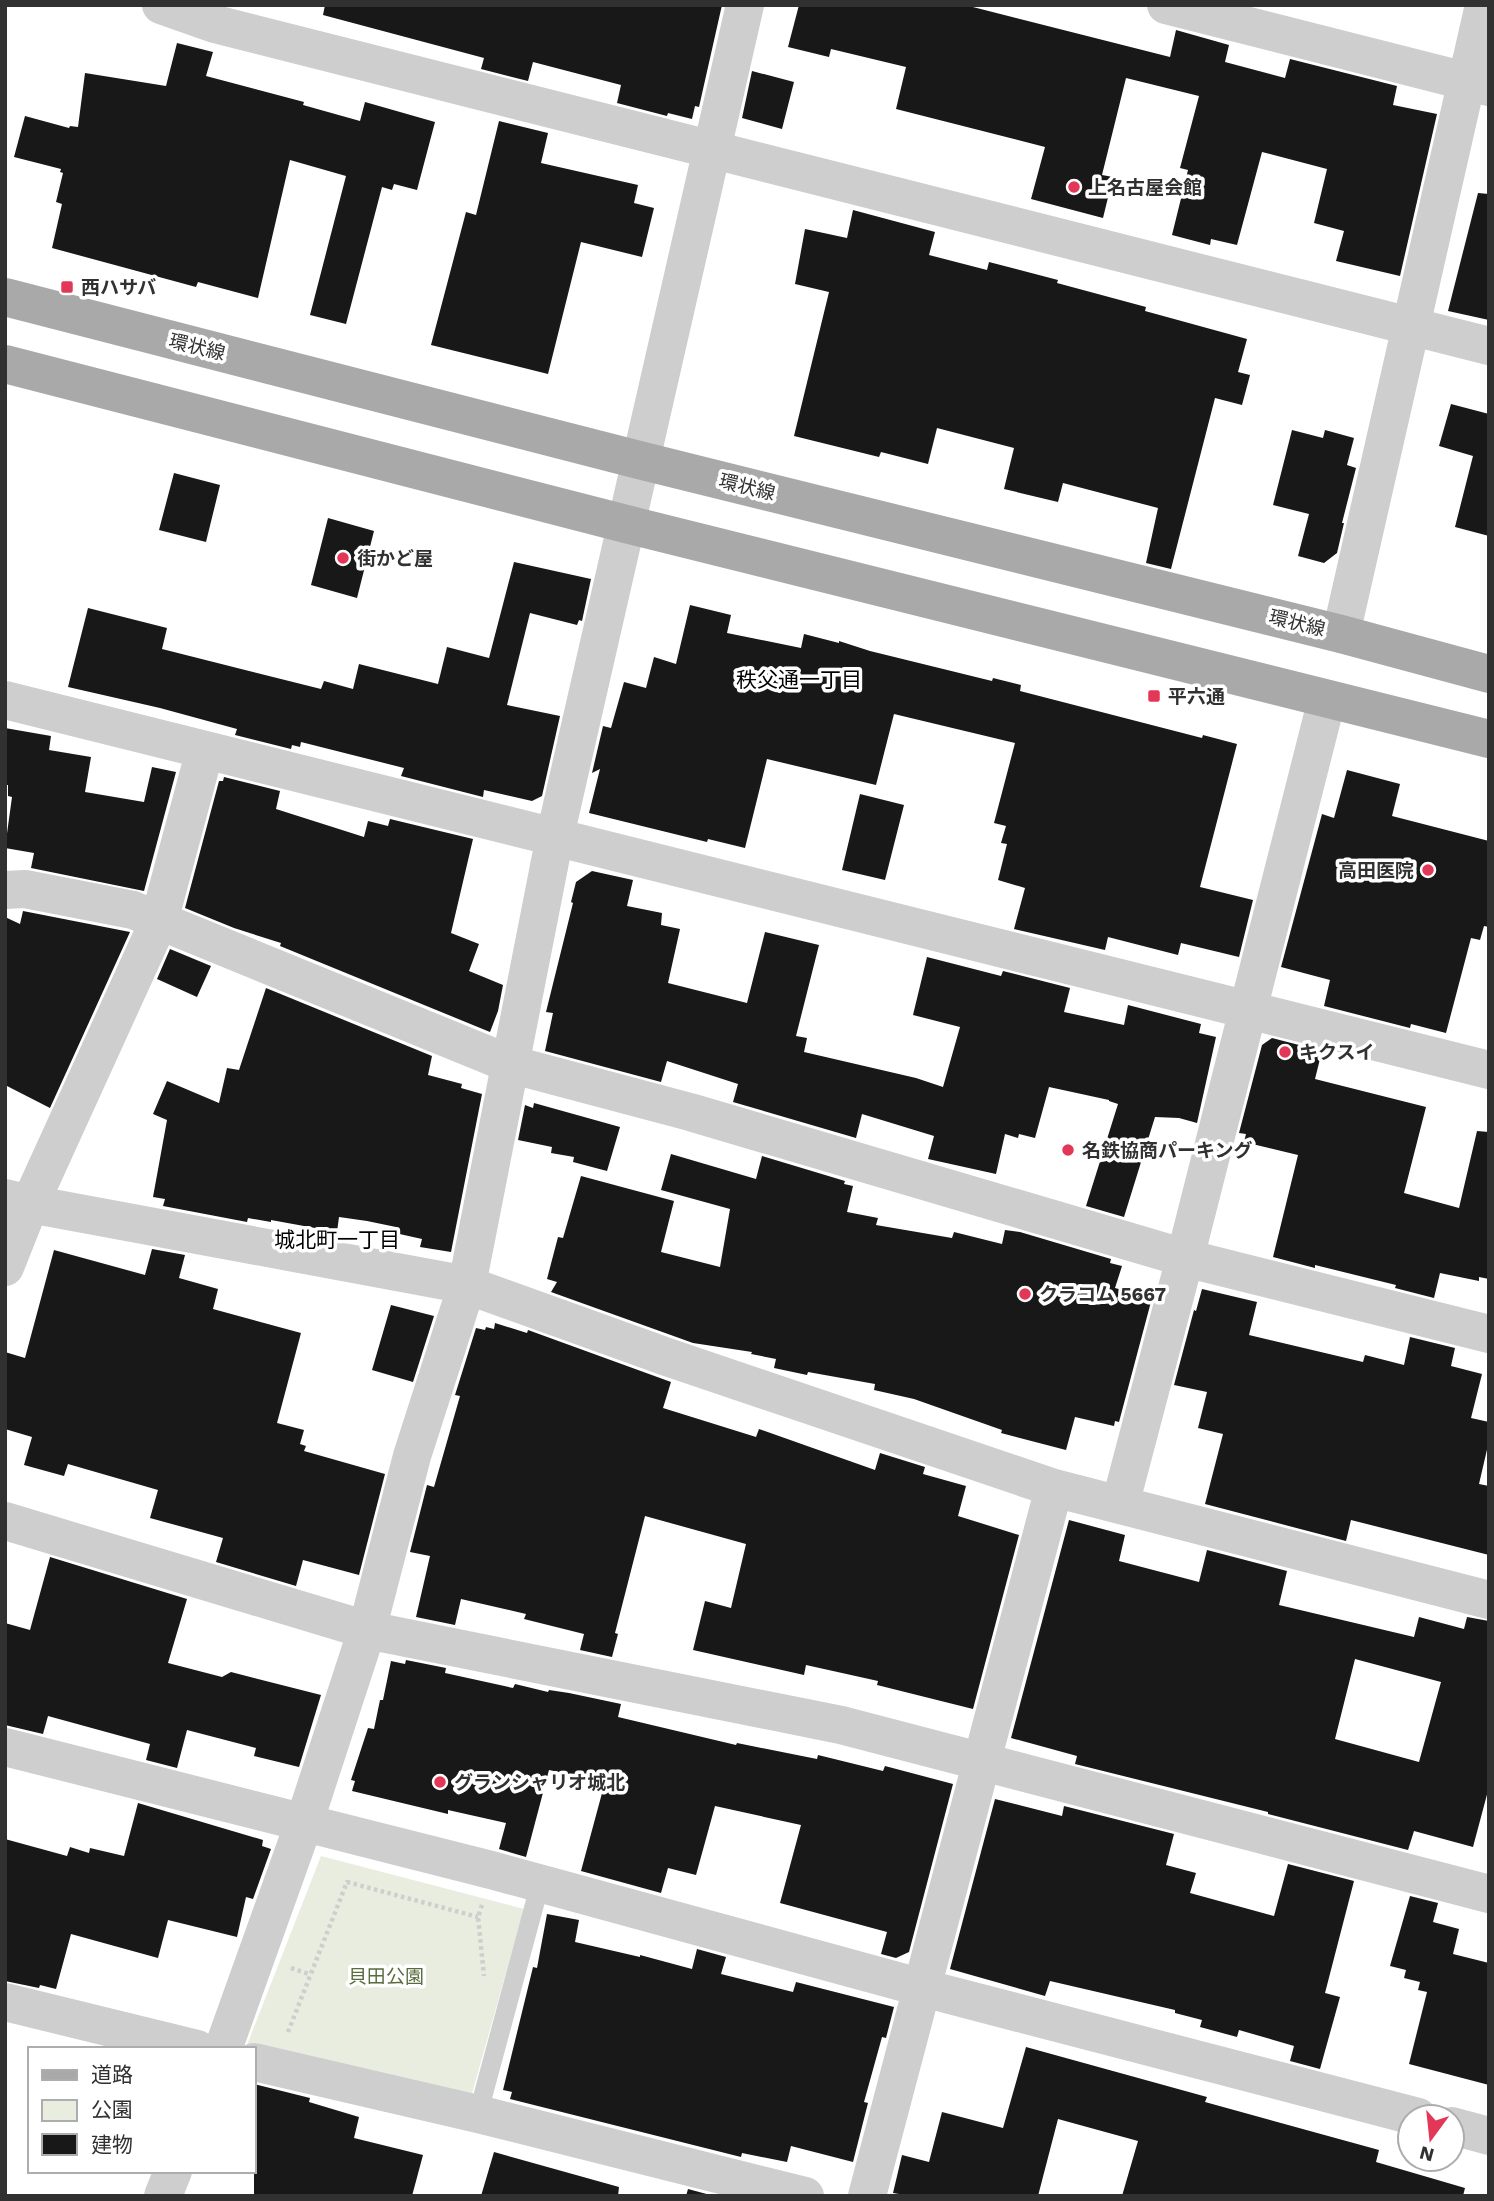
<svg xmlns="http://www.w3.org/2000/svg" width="1494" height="2201" viewBox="0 0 1494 2201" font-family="'Work Sans','Noto Sans JP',sans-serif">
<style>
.green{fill:#e8eddf}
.building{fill:#181818;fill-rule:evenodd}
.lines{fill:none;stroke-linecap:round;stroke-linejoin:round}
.path{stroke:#cecece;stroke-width:4.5;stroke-dasharray:3.5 3.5;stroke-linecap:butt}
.lane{stroke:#cecece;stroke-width:19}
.street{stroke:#cecece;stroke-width:38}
.primary{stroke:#a9a9a9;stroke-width:38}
.poi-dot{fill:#e33757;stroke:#fff;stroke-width:2.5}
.labels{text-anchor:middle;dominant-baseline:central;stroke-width:7;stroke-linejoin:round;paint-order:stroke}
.poi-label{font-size:19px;font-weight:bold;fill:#313131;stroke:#fff;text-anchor:start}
.street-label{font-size:19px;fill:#313131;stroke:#fff}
.park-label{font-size:19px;fill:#596c3e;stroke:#fff}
.neighbourhood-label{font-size:21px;fill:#000;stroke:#fff}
</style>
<rect width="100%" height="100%" fill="#fff"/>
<path class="green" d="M321 1856 524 1909 471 2097 247 2045Z"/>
<path class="building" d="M325 5H722L699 107 695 106 692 119 668 113 667 116 617 103 621 85 533 62 528 81 481 69 484 58 323 15Z
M799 5H965L1170 57 1176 30 1229 45 1225 62 1285 78 1290 59 1397 86 1393 105 1437 114 1400 276 1336 261 1344 231 1314 223 1327 169 1262 152 1237 245 1211 239 1210 245 1172 235 1188 170 1180 168 1199 96 1126 78 1102 175 1113 177 1103 218 1031 199 1045 147 896 109 906 67 831 49 829 57 788 47Z
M177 43 213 52 206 76 304 102 303 105 360 121 365 102 435 122 417 190 394 184 392 190 382 187 346 324 310 315 346 176 290 160 258 298 198 282 196 287 52 248 62 204 56 202 63 173 60 172 61 169 14 157 25 116 69 128 70 126 78 127 85 73 166 86Z
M752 71 794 82 782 129 742 118Z
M499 121 548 133 541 163 638 185 634 203 654 208 642 257 581 242 548 374 431 345 466 212 476 215Z
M1478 193 1489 194V320L1448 311Z
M853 210 935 232 929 255 987 270 989 262 1058 280 1057 283 1146 307 1145 311 1247 339 1238 372 1250 375 1242 405 1215 398 1171 569 1146 563 1158 508 1063 483 1058 502 1004 489 1014 448 937 428 928 464 881 452 879 457 794 436 829 292 795 284 805 229 847 238Z
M1451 404 1489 414V536L1455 527 1473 456 1439 446Z
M1292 430 1323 438 1325 430 1354 438 1347 465 1356 468 1342 523H1344L1337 553 1324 563 1298 556 1309 514 1273 505Z
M174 473 220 485 206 542 159 530Z
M328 518 374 531 357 598 311 585Z
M514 562 591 579 582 621 579 620 577 625 530 613 507 705 560 716 542 796 532 801 484 790 483 797 401 776 404 768 301 742 300 747 292 745 291 749 235 735 237 729 160 708 68 687 88 608 167 628 162 649 321 689 324 681 353 689 359 664 438 684 447 647 489 658Z
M690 605 731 615 727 633 801 648 804 634 839 643V641L870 651 992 681 993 678 1021 685 1020 691 1202 738 1203 735 1237 744 1200 887 1253 900 1239 957 1181 943 1178 955 1108 937 1105 950 1014 929 1025 888 998 880 1007 844 1001 843 1006 826 994 823 1015 743 894 714 876 785 767 759 745 848 708 839 707 842 589 813 600 769 592 773 603 726 611 728 624 682 646 688 654 657 676 664Z
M5 728 51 736 49 750 91 757 85 792 144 802 152 767 176 772 144 891 31 868 34 853 5 848 12 797 8 796V785H5Z
M1347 770 1400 784 1392 816 1489 841V927L1484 926 1480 940 1471 938 1446 1033 1411 1024 1410 1028 1324 1006 1330 980 1281 967 1322 814 1334 818Z
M224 777 280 791 276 809 364 837 368 821 388 826 390 819 473 839 451 933 479 944 469 971 503 985 498 1011 490 1032 280 946 281 943 234 928 185 908 219 781H223Z
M860 794 904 805 885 880 842 870Z
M592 871 633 880 627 906 662 913 661 925 680 929 668 983 747 1003 765 932 819 945 796 1036 807 1038 804 1052 916 1078 943 1087 960 1027 913 1015 927 957 1001 976 1003 971 1070 988 1064 1012 1124 1025 1128 1005 1201 1024 1199 1033 1216 1037 1197 1123 1179 1118 1155 1117 1124 1217 1086 1206 1118 1104 1109 1101V1100L1049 1087 1035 1138 1019 1134 1018 1138 1005 1134 996 1174 928 1159 934 1136 862 1114 856 1138 733 1102 738 1084 667 1061 661 1082 545 1051 553 1013 546 1012 573 903 571 902 576 882Z
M23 911 130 932 50 1108 5 1085V917L20 924Z
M170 949 211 966 197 997 157 979Z
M266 988 432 1056 428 1075 462 1084 461 1088 482 1094 451 1252 420 1247 422 1239 395 1233 396 1227 367 1221 339 1217 337 1232 271 1220V1222L248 1218 247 1222 163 1206 165 1199 153 1197 167 1120 153 1114 167 1081 219 1103 227 1068 239 1070Z
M1272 1038 1322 1051 1315 1079 1426 1107 1404 1193 1459 1208 1477 1131 1489 1132V1279L1479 1277V1281L1440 1273 1434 1298 1395 1288 1396 1285 1315 1265V1268L1273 1257 1298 1155 1244 1142 1246 1134 1239 1133 1262 1045Z
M534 1103 620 1127 607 1171 573 1162 574 1157 551 1153 552 1147 518 1140 525 1105 533 1108Z
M671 1154 756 1179 762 1156 845 1181 844 1184 853 1186 847 1212 878 1218 876 1225 952 1238 954 1232 1002 1244 1005 1230 1020 1232 1111 1259 1110 1263 1122 1266 1115 1288 1152 1298 1119 1422 1115 1421 1114 1426 1075 1417 1066 1450 1001 1433 1002 1430 914 1399 874 1390 875 1384 808 1372 807 1375 774 1368 776 1359 751 1354 752 1352 693 1343 551 1292 557 1282 547 1279 558 1237 563 1238 581 1176 674 1201 661 1252 720 1267 730 1209 661 1190Z
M152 1249 185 1255 179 1278 218 1289 213 1309 301 1333 277 1423 304 1430 300 1444 306 1446 304 1451 385 1474 359 1575 303 1560 296 1586 216 1562 223 1538 150 1518 158 1490 68 1464 64 1476 24 1465 32 1437 5 1429V1352L25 1358 54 1250 145 1275Z
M1202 1289 1257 1302 1249 1335 1363 1362 1365 1355 1404 1365 1410 1337 1455 1348 1451 1366 1482 1374 1471 1418 1489 1422V1441L1479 1484 1489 1486V1555L1351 1520 1346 1541 1205 1504 1223 1434 1198 1428 1207 1392 1174 1385 1194 1310 1196 1311Z
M391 1305 434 1316 413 1382 372 1370Z
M495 1323 527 1333 528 1330 671 1382 663 1408 756 1437 759 1429 875 1470 880 1453 925 1467 923 1474 966 1486 958 1516 1019 1535 973 1709 877 1685 878 1681 806 1665 804 1675 693 1650 705 1601 731 1608 746 1544 645 1516 615 1633 618 1634 612 1657 580 1650 584 1634 524 1619 526 1614 461 1599 455 1625 416 1617 430 1556 410 1552 427 1485 434 1487 460 1396 455 1395 476 1328 485 1330 486 1327 494 1329Z
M1069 1520 1125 1535 1119 1561 1199 1582 1207 1550 1287 1571 1279 1605 1414 1637 1419 1617 1464 1629 1467 1617 1489 1621V1787L1473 1847 1414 1831 1408 1850 1268 1814V1812L1075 1764 1077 1756 1011 1738ZM1355 1659 1441 1682 1419 1762 1335 1739Z
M50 1557 187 1599 168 1663 222 1677 231 1672 321 1695 299 1767 254 1756 256 1748 187 1730 177 1768 146 1760 150 1744 48 1716 43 1734 5 1725V1623L30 1630Z
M406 1660 446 1668 445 1673 513 1688 515 1684 548 1692 549 1690 569 1693 621 1704 618 1717 736 1745 737 1743 817 1759 818 1755 883 1771 885 1766 953 1784 909 1952 896 1958 881 1954 887 1932 780 1903 801 1825 715 1806 696 1875 668 1868 661 1893 581 1871 605 1782 549 1770 526 1857 499 1849 506 1823 448 1810V1814L352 1791 355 1781 351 1780 368 1728 374 1729 380 1700H383L391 1661 405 1664Z
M995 1799 1062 1816 1064 1806 1174 1834 1166 1865 1196 1873 1190 1893 1274 1916 1288 1864 1354 1881 1325 1993 1340 1997 1320 2069 1290 2061 1294 2046 1239 2030 1237 2037 1200 2027 1202 2020 1175 2013V2010L1050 1981 1045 1996 950 1969Z
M138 1803 263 1840 262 1846 271 1849 253 1899 246 1897 237 1937 168 1920 158 1958 71 1934 56 1989 40 1985 39 1988 5 1981V1839L67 1856 70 1847 89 1853 90 1848 124 1856Z
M1410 1896 1438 1903 1433 1922 1459 1929 1453 1954 1489 1963V2085L1409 2064 1427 1992 1418 1990 1420 1982 1404 1978 1406 1970 1390 1966Z
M547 1914 579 1920 575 1942 640 1957V1955L692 1969 697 1949 726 1957 721 1974 793 1992 796 1982 894 2007 886 2038 882 2037 864 2102 868 2103 853 2162 791 2146 787 2162 742 2153 741 2157 510 2099 512 2092 503 2090 533 1967 537 1968Z
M1026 2047 1207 2097 1205 2102 1379 2150 1376 2162 1465 2188 1463 2196H1122L1138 2141 1058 2119 1038 2196H911L893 2193 902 2155 929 2162 942 2112 1003 2128Z
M254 2084 310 2098 309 2102 359 2117 354 2138 423 2155 412 2196H254Z
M494 2152 619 2187 618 2196H481Z
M688 2189 714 2196H686Z"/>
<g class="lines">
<path class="path" d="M482 1905 478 1917 484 1976
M291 1968 309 1974
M288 2032 347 1882 478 1917"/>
<path class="lane" d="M478 2114 540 1884"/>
<path class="street" d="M161 5 215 24 1489 346
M1166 5 1489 87
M1341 634 1484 5
M5 700 1489 1070
M5 890 25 889 133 910 510 1064 690 1112 1185 1258 1489 1334
M5 1198 30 1204 467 1285 667 1357 1054 1488 1489 1600
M5 1267 30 1204 159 921 205 750
M1120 1505 1185 1258 1327 699
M5 1521 367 1630 841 1725 1489 1894
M5 1747 491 1870 923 1988 1418 2117
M5 2002 197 2049
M223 2049 304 1823 367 1630 412 1456 467 1285 555 836 745 5
M254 2062 478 2114 805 2196
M1452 2126 1489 2136
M163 2196 173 2171
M867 2196 1054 1488"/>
<path class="primary" d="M5 297 639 460 1341 634 1489 674
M5 364 626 524 1489 739"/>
</g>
<g class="poi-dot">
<circle cx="1074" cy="187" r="7"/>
<rect x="60" y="280" width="14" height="14" rx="3.5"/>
<circle cx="343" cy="558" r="7"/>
<rect x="1147" y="689" width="14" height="14" rx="3.5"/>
<circle cx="1428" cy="870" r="7"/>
<circle cx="1285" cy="1052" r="7"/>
<circle cx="1068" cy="1150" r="7"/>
<circle cx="1025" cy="1294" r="7"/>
<circle cx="440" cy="1782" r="7"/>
</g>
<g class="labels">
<g class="poi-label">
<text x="1088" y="187">上名古屋会館</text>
<text x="81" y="287">西ハサバ</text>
<text x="357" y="558">街かど屋</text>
<text x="1168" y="696">平六通</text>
<text x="1414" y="870" text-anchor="end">高田医院</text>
<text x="1299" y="1052">キクスイ</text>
<text x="1082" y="1150">名鉄協商パーキング</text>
<text x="1039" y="1294">クラコム 5667</text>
<text x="454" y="1782">グランシャリオ城北</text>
</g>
<g class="street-label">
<text transform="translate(197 347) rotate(14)">環状線</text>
<text transform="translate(747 487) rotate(14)">環状線</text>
<text transform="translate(1297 623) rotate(14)">環状線</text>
</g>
<g class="park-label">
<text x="386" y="1976">貝田公園</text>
</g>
<g class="neighbourhood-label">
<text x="799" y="679">秩父通一丁目</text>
<text x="337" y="1239">城北町一丁目</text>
</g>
</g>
<rect width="1494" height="2201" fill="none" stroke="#313131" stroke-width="14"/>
<rect x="28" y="2047" width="228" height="126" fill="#ffffff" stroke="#adadad" stroke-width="2"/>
<rect x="42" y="2070" width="35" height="10" fill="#a9a9a9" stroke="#adadad" stroke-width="2"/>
<text x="91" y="2082" font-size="21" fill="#313131">道路</text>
<rect x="42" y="2100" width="35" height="21" fill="#e8eddf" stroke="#adadad" stroke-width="2"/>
<text x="91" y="2117" font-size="21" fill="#313131">公園</text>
<rect x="42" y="2134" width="35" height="21" fill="#181818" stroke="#adadad" stroke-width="2"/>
<text x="91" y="2152" font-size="21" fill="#313131">建物</text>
<g transform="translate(1431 2138) rotate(195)"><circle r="33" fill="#ffffff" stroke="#adadad" stroke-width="2"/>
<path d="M0-5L12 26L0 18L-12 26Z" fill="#e33757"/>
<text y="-10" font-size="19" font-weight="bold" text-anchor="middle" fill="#313131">N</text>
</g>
</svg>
